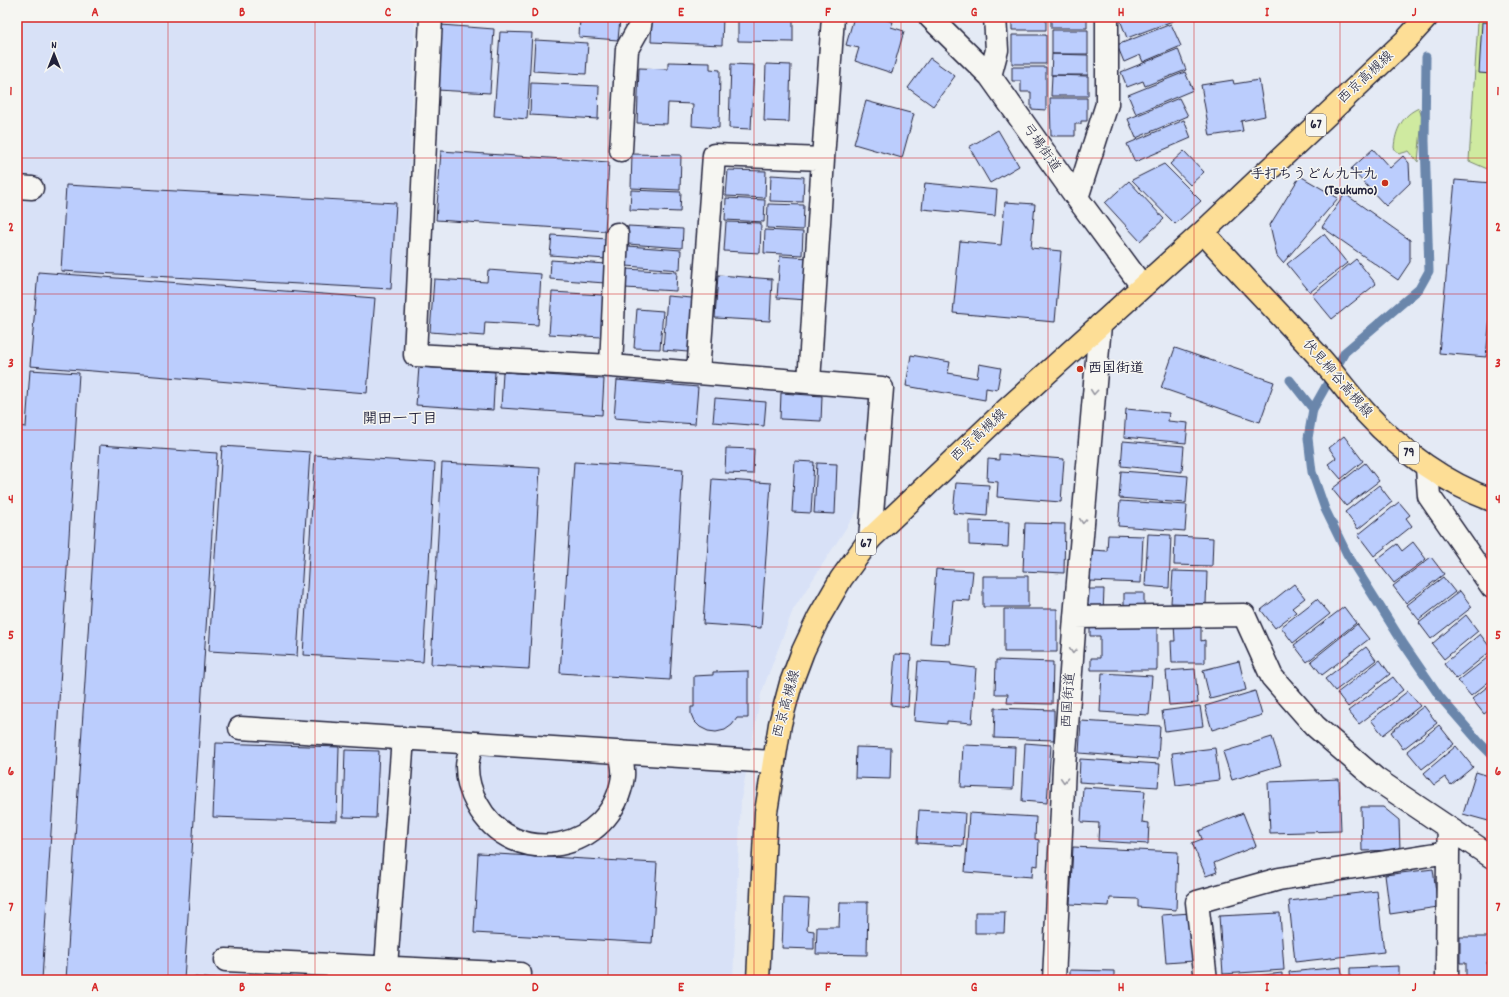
<svg xmlns="http://www.w3.org/2000/svg" width="1509" height="997" viewBox="0 0 1509 997" font-family="Dekko,'Klee One',sans-serif">
<style>
.built{fill:#d8e1f7}
.green{fill:#cfeaa0;stroke:#78866e}
.lines{fill:none;stroke-linecap:round;stroke-linejoin:round}
.stream{stroke:#6a86ab;stroke-width:9}
.building{fill:#bbcdfd;stroke:#22223b}
.minor-casing{stroke:#22223b;stroke-width:25}
.major-casing{stroke:#22223b;stroke-width:25}
.minor{stroke:#f6f6f2;stroke-width:22}
.major{stroke:#fdde96;stroke-width:22}
.oneway{stroke:#9797a0}
.grid{fill:none;stroke:#d62828;stroke-width:1;stroke-opacity:0.55}
.poi-dot{fill:#c8321e;stroke:#f6f6f2;stroke-width:1.5}
.labels{text-anchor:middle;dominant-baseline:central;stroke-width:3;stroke-linejoin:round;paint-order:stroke}
.shield{fill:#f6f6f2;stroke:#626272;stroke-width:1}
.shield-label{font-size:13px;font-weight:bold;fill:#22223b}
.street-label{font-size:14px;fill:#22223b;stroke:#f6f6f2}
.poi-label{font-size:14px;font-weight:bold;fill:#22223b;stroke:#f6f6f2;text-anchor:end}
.neighbourhood-label{font-size:15px;font-weight:bold;fill:#22223b;stroke:#f6f6f2}
.neatline{fill:none;stroke:#d62828;stroke-width:1.5}
.grid-label{font-size:13px;text-anchor:middle;font-weight:bold;fill:#d62828}
</style>
<rect width="100%" height="100%" fill="#e4eaf5"/>
<filter id="ink" filterUnits="userSpaceOnUse"><feTurbulence type="fractalNoise" baseFrequency=".025" numOctaves="2"/><feDisplacementMap in="SourceGraphic" scale="8" xChannelSelector="R" yChannelSelector="G"/><feConvolveMatrix kernelMatrix="1 2 1 2 8 2 1 2 1" color-interpolation-filters="sRGB"/></filter>
<g filter="url(#ink)">
<path class="built" d="M17 17H415L409 185 408 359 879 394 859 508 793 610 761 694 741 799 733 980H17Z"/>
<path class="green" d="M1481 17H1492V171L1469 161 1478 22Z
M1419 108 1422 118 1418 162 1409 151 1399 154 1394 148C1395 131 1402 115 1419 108Z"/>
<g class="lines">
<path class="stream" d="M1426 57 1425 141 1429 271 1419 289 1345 352 1313 409 1308 438 1312 472 1325 509 1347 554 1403 643 1440 697 1480 743 1492 755
M1290 380 1313 409"/>
</g>
<path class="building" d="M580 17 620 19 618 40 579 37Z
M652 17H723L722 45 651 42Z
M738 17H793V42L738 41Z
M854 17H877L893 22 891 27 904 31 892 73 855 61 859 48 846 45Z
M1012 17H1046V30H1012Z
M1051 17H1087V28H1051Z
M1119 17H1173L1175 20 1127 38Z
M1482 22 1492 23V74L1479 73Z
M1171 24 1181 46 1143 62 1140 55 1124 62 1117 45Z
M441 25 494 29 490 93 437 90Z
M1052 30H1088V54H1052Z
M500 32 532 33 527 119 494 116Z
M1012 35H1046V64H1012Z
M535 40 588 43 586 74 533 71Z
M1178 49 1186 70 1145 86 1143 81 1127 87 1121 72Z
M1052 54 1088 55V75H1051Z
M930 58 955 76 933 106 908 88Z
M668 62 710 63V69L720 70 719 128 692 126 693 104 668 103 667 124 637 123 639 68 668 69Z
M731 64 754 65 751 129 729 128Z
M766 64 791 65 789 122 764 121Z
M1012 67H1046V110L1031 109V92H1021V81H1012Z
M1185 72 1193 90 1136 114 1128 95Z
M1052 75 1088 76V96H1051Z
M1233 80 1234 84 1259 80 1265 116 1241 121 1243 131 1210 136 1201 85Z
M531 83 599 86 598 119 530 115Z
M1050 98H1087V121H1081V124H1075V136H1051Z
M1179 98 1188 116 1136 138 1128 119Z
M866 101 914 114 902 158 854 144Z
M1184 120 1191 138 1135 162 1127 144Z
M998 130 1019 166 990 183 969 147Z
M1373 149 1390 168 1403 156 1409 163 1410 183 1386 206 1351 169Z
M441 151 609 162 605 231 436 220Z
M1184 151 1204 172 1190 185 1170 164Z
M632 154 681 155 680 190 631 188Z
M1164 164 1201 201 1175 224 1132 180Z
M728 170 766 171 765 198 726 196Z
M771 175 804 177 803 202 770 201Z
M1300 176 1338 198 1283 263 1277 256 1270 225Z
M1455 180 1492 183V296L1486 357 1439 353Z
M1129 181 1164 219 1140 241 1105 203Z
M925 183 997 190 995 216 922 209Z
M66 185 396 203 391 289 61 271Z
M631 190 681 192 680 212 630 210Z
M1345 194 1410 240V262L1398 280 1322 227Z
M726 198 765 200 764 222 725 220Z
M1005 202 1035 204 1031 248 1061 251 1055 322 953 313 960 241 1001 245Z
M768 204 804 205 803 230 767 228Z
M726 222 761 223 760 253 724 251Z
M628 226 683 229 682 248 628 244Z
M765 230 803 232 802 255 764 253Z
M1324 234 1347 263 1310 292 1287 264Z
M552 235 607 239 606 259 550 255Z
M628 246 681 250 680 270 626 266Z
M780 256 809 258 807 300 777 298Z
M1356 259 1376 284 1332 319 1312 295Z
M551 260 606 264 605 283 550 279Z
M626 269 677 272 676 291 625 288Z
M488 270 541 274 538 325 485 322 484 336 430 332 434 279 487 282Z
M38 272 375 298 367 393 30 366Z
M718 275 772 279 770 321 715 318Z
M552 292 603 295 601 337 549 334Z
M667 296 692 298 688 352 663 350Z
M637 309 663 311 660 349 634 348Z
M1175 348 1274 382 1260 422 1161 388Z
M911 355 950 362 948 373 977 378 979 364 1001 368 997 390 986 388 985 400 906 386Z
M419 367 495 372 493 410 416 405Z
M30 370 79 373 42 980H17V426L26 427Z
M503 372 604 379 602 415 501 408Z
M617 380 698 387 695 424 614 418Z
M781 393 822 396 821 421 780 419Z
M715 398 766 402 764 426 713 422Z
M1126 409 1169 413 1168 421 1188 423 1186 443 1124 437Z
M1344 436 1363 461 1341 479 1328 464 1336 458 1329 448Z
M1123 441 1184 446 1182 472 1121 466Z
M100 445 217 453 184 980H66Z
M222 446 310 452 297 656 209 651Z
M726 448 754 449 753 474 725 473Z
M999 454 1064 459 1061 502 997 497 998 482 987 481 988 459 999 460Z
M315 455 435 463 423 662 303 655Z
M795 461 814 462 811 513 792 512Z
M574 462 683 469 670 680 560 673Z
M442 463 540 468 529 669 431 664Z
M817 463 837 464 835 514 814 513Z
M1365 463 1379 481 1346 506 1332 489Z
M1121 471 1188 476 1186 503 1119 498Z
M712 479 771 483 761 628 703 624Z
M956 483 989 485 987 516 953 513Z
M1379 485 1392 502 1358 529 1345 512Z
M1120 501 1187 505 1185 531 1118 526Z
M1399 502 1410 515 1406 518 1412 526 1374 556 1358 535Z
M969 521 1009 522 1008 547 969 545Z
M1025 523 1065 524 1064 573 1023 571Z
M1148 534 1171 535 1169 588 1145 586Z
M1108 535 1143 536 1141 583 1090 581 1092 550 1107 551Z
M1175 536 1213 538 1212 566 1174 565Z
M1413 542 1426 559 1394 583 1376 560 1397 544 1402 551Z
M1431 557 1444 574 1406 603 1393 586Z
M936 569 973 571 970 601 953 600 949 644 930 643Z
M1173 571 1207 572 1206 604 1171 603Z
M983 576H1028V607H983Z
M1443 577 1455 592 1419 620 1407 605Z
M1294 584 1305 598 1292 608 1296 612 1275 628 1261 610Z
M1088 589H1104L1103 612 1087 611Z
M1460 591 1472 607 1431 639 1419 623Z
M1124 593H1144V611H1124Z
M1317 599 1330 614 1293 643 1281 627Z
M1344 607 1356 623 1307 662 1294 645Z
M1004 609H1057V652H1004Z
M1466 615 1478 631 1444 659 1432 644Z
M1174 623H1201V641L1205 640V663H1172L1171 641H1175Z
M1357 624 1369 639 1322 675 1311 661Z
M1090 625H1157V670H1091V658H1100V636H1090Z
M1480 634 1492 650 1456 679 1444 664Z
M1366 647 1376 660 1335 691 1325 679Z
M895 654 911 655 908 707 891 705Z
M1492 654V679L1471 696 1458 681Z
M996 660 1053 662 1052 704 1007 703 1008 694H995Z
M1380 660 1390 674 1348 707 1337 693Z
M918 661 951 663V665L976 668 972 723 947 721V724L914 721Z
M1239 661 1246 690 1210 699 1203 670Z
M1195 669 1198 703 1169 705 1166 671Z
M748 671V718H737L732 725 725 730 716 732 708 731 700 727 694 721 691 714V707H694V676L713 675V672Z
M1102 673 1152 676 1149 715 1100 712Z
M1393 677 1403 690 1359 724 1348 711Z
M1492 683V708L1484 714 1472 699Z
M1255 691 1262 715 1212 730 1205 706Z
M1408 691 1420 706 1383 735 1371 720Z
M1200 706 1203 726 1165 731 1162 711Z
M1424 706 1437 723 1403 749 1391 732Z
M995 708 1054 710V740L994 738Z
M1081 721 1160 726 1158 759 1079 753Z
M1439 725 1454 744 1422 769 1407 751Z
M1272 737 1281 765 1232 780 1223 752Z
M216 743 339 747 337 821 213 817Z
M1025 743 1051 745 1047 803 1022 801Z
M963 745 1015 747 1013 789 961 787Z
M1456 746 1473 767 1451 785 1445 777 1434 785 1424 773Z
M856 747 891 748 890 779 855 778Z
M1215 748 1219 780 1176 785 1172 753Z
M345 750 379 751 376 818 343 817Z
M1080 759 1160 764 1158 787 1079 782Z
M1476 772 1492 777 1490 784 1492 785V822L1463 814Z
M1339 779 1341 831 1270 833 1268 782Z
M1083 787 1145 791 1142 822 1149 823 1148 844 1098 841 1099 823 1081 822Z
M1361 807H1383L1399 820 1400 850 1362 851Z
M919 810 965 813 963 846 917 843Z
M969 813 1036 817 1035 839 1039 840 1038 866 1033 865 1032 877 965 872Z
M1243 813 1256 846 1214 863 1217 872 1206 876 1192 843 1202 839 1199 831Z
M1073 847 1178 852 1176 910 1138 907V899L1110 898 1109 906 1070 904Z
M478 853 657 863 652 943 474 933Z
M1433 869 1438 907 1390 914 1385 875Z
M1377 891 1384 952 1295 962 1289 901Z
M784 898 809 899 807 930 814 931V949L782 948Z
M840 902H868L867 955 816 954 817 927H839Z
M975 912H1005L1004 933H975Z
M1191 913 1194 961 1166 963 1162 915Z
M1280 913 1284 970 1223 974 1219 916Z
M1460 937H1492V962H1487L1488 980H1466V963H1460Z
M1399 966V980H1350V968Z
M1341 967 1343 980H1290L1289 972Z
M1070 970 1114 971V980H1070Z
M1282 973V980H1247L1246 977Z
M193 977 226 980H193Z
M1197 977V980H1166Z"/>
<g class="lines">
<defs>
<path id="minor" d="M431 17 415 355 611 366 882 388 870 539
M930 17 990 76 1077 198 1142 286
M990 76 997 50 995 17
M621 150 627 49 640 26 641 17
M17 187 32 188
M1077 198 1107 104V17
M611 366 617 234
M698 373 714 155 823 159 833 17
M809 382 823 159
M1427 468 1429 496 1492 587
M1075 617 1244 615 1272 677 1315 726 1376 779 1492 857
M240 728 774 762
M472 743C471 750 467 759 467 767 467 780 471 793 477 804 513 872 613 852 623 776 624 768 621 759 621 752
M226 960 520 974
M385 980 403 738
M1054 980 1064 767 1075 617 1100 325
M1206 980 1197 902 1279 879 1448 852 1449 829
M1447 980 1448 852"/>
<path id="major" d="M1203 232C1241 275 1282 316 1321 359 1336 376 1350 396 1366 413 1401 451 1443 482 1492 500
M758 980 766 812 780 724 791 683 803 651 819 617 841 579 870 539 1005 411 1203 232 1406 40 1427 17"/>
</defs>
<use href="#minor" class="minor-casing"/>
<use href="#major" class="major-casing"/>
<use href="#minor" class="minor"/>
<use href="#major" class="major"/>
</g>
<defs><path id="oneway-chevron" d="M-2-3.5L2.5 0L-2 3.5" fill="none" stroke-width="1.6" stroke-linecap="round" stroke-linejoin="round"/></defs>
<g class="oneway">
<use href="#oneway-chevron" transform="translate(1094 392) rotate(95)"/>
<use href="#oneway-chevron" transform="translate(1083 521) rotate(95)"/>
<use href="#oneway-chevron" transform="translate(1073 651) rotate(94)"/>
<use href="#oneway-chevron" transform="translate(1064 780) rotate(93)"/>
</g>
</g>
<path class="grid" d="M168 17V980M315 17V980M462 17V980M608 17V980M754 17V980M901 17V980M1048 17V980M1194 17V980M1340 17V980M17 158H1492M17 294H1492M17 430H1492M17 567H1492M17 703H1492M17 839H1492"/>
<g class="poi-dot">
<circle cx="1385" cy="183" r="4"/>
<circle cx="1080" cy="369" r="4"/>
</g>
<g class="labels">
<g class="shield">
<rect x="1306" y="114" width="20" height="22" rx="3"/>
<rect x="1399" y="442" width="20" height="22" rx="3"/>
<rect x="856" y="533" width="20" height="22" rx="3"/>
</g>
<g class="shield-label">
<text x="1316" y="125">67</text>
<text x="1409" y="453">79</text>
<text x="866" y="544">67</text>
</g>
<g class="street-label">
<text transform="translate(1366 78) rotate(-43)">西京高槻線</text>
<text transform="translate(1041 148) rotate(55)">弓場街道</text>
<text transform="translate(1337 379) rotate(49)">伏見柳谷高槻線</text>
<text transform="translate(979 436) rotate(-43)">西京高槻線</text>
<text transform="translate(1069 700) rotate(-86)">西国街道</text>
<text transform="translate(787 704) rotate(-75)">西京高槻線</text>
</g>
<g class="poi-label">
<text x="1377" y="175">手打ちうどん九十九<tspan x="1377" dy="16">(Tsukumo)</tspan></text>
<text x="1088" y="369" text-anchor="start">西国街道</text>
</g>
<g class="neighbourhood-label">
<text x="400" y="420">開田一丁目</text>
</g>
</g>
<rect width="1509" height="997" fill="none" stroke="#f6f6f2" stroke-width="44"/>
<g transform="translate(54 54)" stroke="#f6f6f2" stroke-width="3" paint-order="stroke">
<path d="M0-3L7 15L0 10L-7 15Z" fill="#22223b"/>
<text y="-6" font-size="11" font-weight="bold" text-anchor="middle" fill="#22223b">N</text>
</g>
<rect x="22" y="22" width="1465" height="953" class="neatline"/>
<g class="grid-label">
<text x="95" y="16">A</text>
<text x="242" y="16">B</text>
<text x="388" y="16">C</text>
<text x="535" y="16">D</text>
<text x="681" y="16">E</text>
<text x="828" y="16">F</text>
<text x="974" y="16">G</text>
<text x="1121" y="16">H</text>
<text x="1267" y="16">I</text>
<text x="1414" y="16">J</text>
<text x="11" y="95">1</text>
<text x="1498" y="95">1</text>
<text x="11" y="231">2</text>
<text x="1498" y="231">2</text>
<text x="11" y="367">3</text>
<text x="1498" y="367">3</text>
<text x="11" y="503">4</text>
<text x="1498" y="503">4</text>
<text x="11" y="639">5</text>
<text x="1498" y="639">5</text>
<text x="11" y="775">6</text>
<text x="1498" y="775">6</text>
<text x="11" y="911">7</text>
<text x="1498" y="911">7</text>
<text x="95" y="991">A</text>
<text x="242" y="991">B</text>
<text x="388" y="991">C</text>
<text x="535" y="991">D</text>
<text x="681" y="991">E</text>
<text x="828" y="991">F</text>
<text x="974" y="991">G</text>
<text x="1121" y="991">H</text>
<text x="1267" y="991">I</text>
<text x="1414" y="991">J</text>
</g>
</svg>
